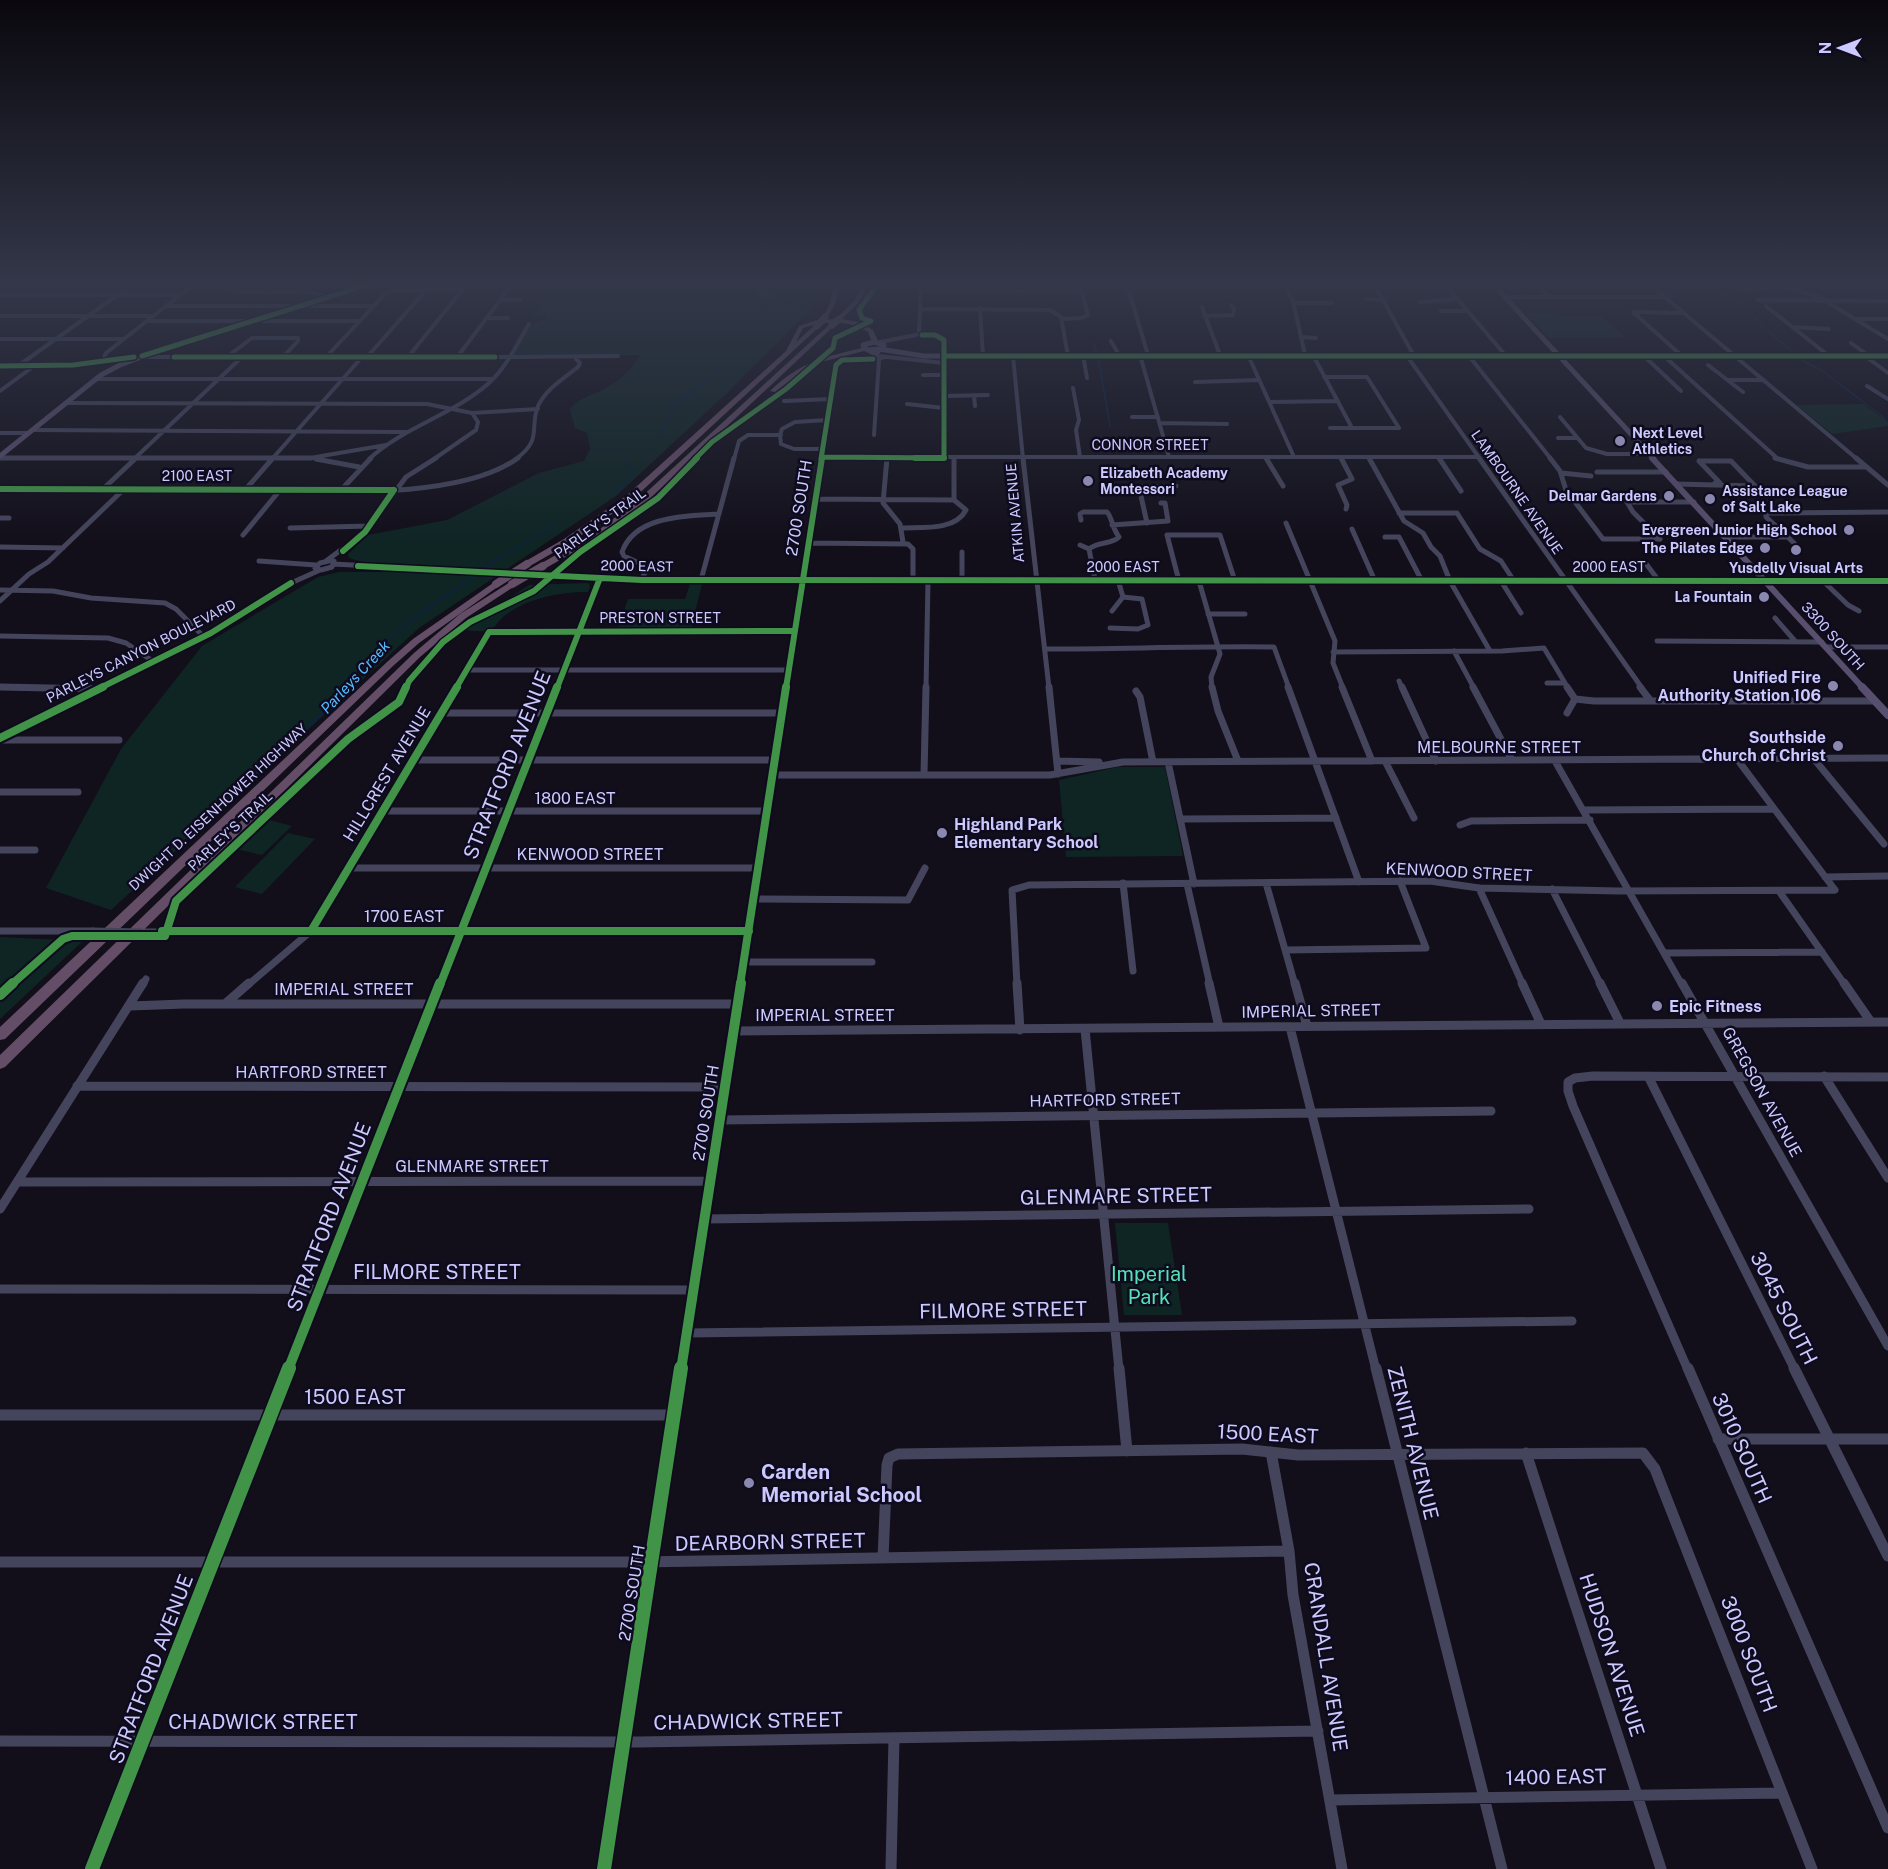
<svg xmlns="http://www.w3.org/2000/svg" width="1888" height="1869" viewBox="0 0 1888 1869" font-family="'Public Sans',sans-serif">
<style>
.green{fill:#0f2524}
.water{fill:#0b2240}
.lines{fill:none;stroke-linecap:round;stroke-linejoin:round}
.stream-far1{stroke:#0b2240;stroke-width:1.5}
.stream{stroke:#0b2240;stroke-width:2}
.minor-far4{stroke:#44455c;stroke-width:4}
.minor-far3{stroke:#44455c;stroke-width:5}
.minor-far2{stroke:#44455c;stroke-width:7}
.minor-far1{stroke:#44455c;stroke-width:9}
.minor{stroke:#44455c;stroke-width:11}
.major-far2{stroke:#584e6e;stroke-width:5}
.major-far1{stroke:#584e6e;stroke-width:6}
.major{stroke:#584e6e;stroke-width:8}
.highway{fill:#644d67;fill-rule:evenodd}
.minor-bridge{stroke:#44455c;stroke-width:7}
.highway-bridge-far1{stroke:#644d67;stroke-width:7}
.highway-bridge{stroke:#644d67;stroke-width:8}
.cycleway-far4-casing{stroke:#0e0b1f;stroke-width:8}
.cycleway-far3-casing{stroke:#0e0b1f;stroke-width:9}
.cycleway-far2-casing{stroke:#0e0b1f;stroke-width:12}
.cycleway-far1-casing{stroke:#0e0b1f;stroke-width:14}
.cycleway-casing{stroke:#0e0b1f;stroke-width:17}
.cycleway-far4{stroke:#419447;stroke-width:5}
.cycleway-far3{stroke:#419447;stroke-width:6}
.cycleway-far2{stroke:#419447;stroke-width:8}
.cycleway-far1{stroke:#419447;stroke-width:10}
.cycleway{stroke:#419447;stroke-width:14}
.poi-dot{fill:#8b88af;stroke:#0e0b1f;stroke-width:2}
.labels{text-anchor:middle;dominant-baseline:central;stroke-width:5;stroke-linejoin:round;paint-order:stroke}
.far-poi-label{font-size:14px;font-weight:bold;fill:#ccc9ff;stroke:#0e0b1f;text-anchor:end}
.far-street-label{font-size:14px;fill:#ccc9ff;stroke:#0e0b1f}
.far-water-label{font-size:15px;font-style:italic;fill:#57bcff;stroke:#0e0b1f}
.street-label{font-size:16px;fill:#ccc9ff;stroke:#0e0b1f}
.poi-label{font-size:16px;font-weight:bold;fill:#ccc9ff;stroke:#0e0b1f;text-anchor:end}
.near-street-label{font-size:20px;fill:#ccc9ff;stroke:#0e0b1f}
.near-park-label{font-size:20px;fill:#52e2b5;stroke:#0e0b1f}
.near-poi-label{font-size:20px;font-weight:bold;fill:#ccc9ff;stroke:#0e0b1f;text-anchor:start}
</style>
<rect width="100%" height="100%" fill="#120f1a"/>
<path class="green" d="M559 282H820L810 309 728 392 616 496 419 628 111 910 46 888 121 749 202 646 318 577 339 572H381L389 563H365L349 558 348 554 368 535 447 520 539 473 584 461 590 449 587 433 575 428 570 410C577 398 594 395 606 388 620 380 632 369 640 355H513L530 324 546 319 545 316 532 317 553 285Z
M878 282H917L916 299H904L901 294H874L882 283Z
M1151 283H1193L1197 293H1159Z
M1194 283H1280L1220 299 1199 293Z
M1526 313H1557L1560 316H1600L1626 338H1549Z
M1863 404 1888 422V426L1832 434 1797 405Z
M588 583 590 586 588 592C560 592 526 598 503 617 497 622 496 629 485 631 478 632 469 630 462 630L529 585Z
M690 584H702L691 628H618L628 599H685Z
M1118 767H1165L1183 856 1066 857 1059 780Z
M266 819 292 826 262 855 236 849Z
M288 833 315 839 262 894 235 887Z
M0 937 63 940 85 939 0 1019Z
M1115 1223H1168L1182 1315H1124Z"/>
<path class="water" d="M773 282H793L787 298 781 296V288L773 289V295L781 301C768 308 761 298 753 289L756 286Z"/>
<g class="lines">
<path class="stream-far1" d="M1695 282 1696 285 1710 287 1748 308 1763 327 1793 352
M1094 343 1097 354
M1098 357 1110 426
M1803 361 1821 370 1882 416 1888 424
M659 439 674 403 708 382 713 372 728 359 730 354
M610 492 618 489 631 478 632 468 624 459
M535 536 551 531 553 525
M484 567 530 540
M345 688C377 642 426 608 473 578"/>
<path class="stream" d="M244 785 333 704 346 687"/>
<path class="minor-far4" d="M1283 282 1293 301 1305 355
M1373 282 1414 356
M1443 282 1506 356
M1536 282 1549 297
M1647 282 1857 459
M1768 282 1819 297 1888 339
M1879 282H1887
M1724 284 1743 290 1775 287
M190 287H222L240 292H311L328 297
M224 287 238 282
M1128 288 1148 355
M921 291H1081
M261 292 272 282
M298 292 313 282
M0 295H180
M1505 297H1665
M1366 299 1382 300
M500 300H521
M1757 300 1888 301
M1420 302 1457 299
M1294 303H1332
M166 306H373
M1766 306 1829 356
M1202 307 1220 355
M980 308 983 356
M920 309 1050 310 1061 317 1068 356
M1441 311H1467
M1633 312 1682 356
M1633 312 1683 313
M0 316H153
M1204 316 1233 315 1234 309 1231 305
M487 318H508
M1061 319 1081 318 1088 315 1079 282
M1857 319H1888
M147 321H359
M1792 327 1829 329
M919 334 921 282
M922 335H935L944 340V458
M1301 337 1316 338
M0 339H123
M1111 341 1119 355
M880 342 916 335
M1851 343 1869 356
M1083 355 1087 378
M1140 355 1169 457
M1248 355 1294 457
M1313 355 1352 428
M228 356 252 338H298V341L283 357
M458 356 513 283
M878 356 944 363
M1013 356 1023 459
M1407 356 1480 459
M1469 356 1551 459
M1644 356 1681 391
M1664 356 1778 459
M1865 356 1888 373
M326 357 388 291 463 289
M367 357 427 289
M408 357 468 283H552
M538 357H510L618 356
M102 362 146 357H510
M102 362 106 353 193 285
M1708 365 1743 392
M0 366 73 365 106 360
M18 366 116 296 142 282
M923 375H944
M1324 377H1367L1399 428
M98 379H493
M1729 380H1764
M1195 382 1259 380
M1867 386 1888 399
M1073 388 1079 420 1076 430 1080 457
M0 391 34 366
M944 396 988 395
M974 396 975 406
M784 401 831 399
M1269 402 1338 401
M65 403 427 404 472 413 538 409
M907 404 944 408
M1132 417H1158
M1560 417 1586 448 1607 454H1650
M1160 423 1227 424
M1330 428H1399
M32 430 407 432
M0 433H28
M874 435 879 360
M1558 438H1577
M823 449H794L781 444 780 435 782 429 795 422 827 420
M822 457H1478
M1265 457 1267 459
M1341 457 1342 459
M1369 457 1370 459
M1439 457 1440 459
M0 458H310L386 445
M134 459 243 356
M272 459 362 357
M369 459C405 426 454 415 490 382 507 366 517 344 529 324
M434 459 476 430 478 422 472 413
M516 459C543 439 529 429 538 406 546 389 564 378 578 367L580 363 576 359
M734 459 739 441 748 435H781
M821 459 836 365 842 360 882 358
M887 459V457"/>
<path class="minor-far3" d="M0 458H311
M887 458 883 503 900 524 903 542
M954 458V500
M1023 458 1049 688
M1266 458 1283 486
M1341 458 1352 479 1338 485 1347 505 1346 509
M1369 458 1404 521 1423 533 1431 547 1440 556 1450 581 1490 651
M1439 458 1461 491
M1479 458 1642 688
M1550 458 1560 471 1566 490 1603 539H1660
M1775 458 1808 467H1866
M1856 458 1888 485
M316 459 359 467
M1699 461H1731L1755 486
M1699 461 1720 483H1715
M1597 472H1666
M1561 473 1591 476
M1677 484 1755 486
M0 489C79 489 158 489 237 490 313 490 456 503 518 458
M102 490 136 458
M245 490 273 458
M341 490 371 458
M815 499 954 500
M1399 513H1457L1480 549 1501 561 1514 581
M0 518H9
M1081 520 1080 514 1083 512H1107C1112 517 1112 528 1119 537 1111 545 1099 541 1089 549
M1147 523 1139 487 1176 486
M1286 523 1335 641 1333 663 1343 688
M1112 525 1168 521 1165 503H1161
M290 528 369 526
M902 528C922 527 955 531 966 510L954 500
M1352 529 1375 581
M243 535 280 490
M1385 537H1399L1422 581
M1726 537H1787
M1660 539 1633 512 1627 502H1694
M809 543 908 544 913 549V581
M1794 543 1766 517V513L1888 512
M1080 545 1089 549 1095 580
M0 547 63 548
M962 552V581
M259 561 316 565
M326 561 365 532 406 477 436 458
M329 561 320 563 315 568 321 570 332 567 334 561
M334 564 513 574
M1647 565 1659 581
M528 575 642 580 1888 581
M642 580 645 572 643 565 624 556 622 552C635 515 687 516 719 514
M701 580 734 458
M1118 580 1123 597
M1179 581 1167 535H1220L1235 581
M1199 581 1220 654 1211 677 1212 688
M1501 581 1521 613
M1823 581 1848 605 1859 611
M0 590 53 591 91 598 165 603 176 609 204 637
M0 601 29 574 48 562 123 490
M1112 611 1123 597
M1208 614H1245
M1775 618 1795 641
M1110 628 1138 629 1148 625 1142 599 1123 597
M0 636 108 638 126 643 154 662
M1657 641 1822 642
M1826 647H1888
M1045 649C1121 649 1198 646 1274 647L1289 688
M1454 651 1474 688
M1333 652 1502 651 1544 648 1568 688
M467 670H789
M1399 681 1402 688
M1547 683H1565
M0 687 92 688
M100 688 211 633 291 583 320 570
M456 688 489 632 795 631
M557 688 600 578
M786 688 822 458
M926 688 928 581"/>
<path class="minor-far2" d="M0 687 99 689
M1049 687 1058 774
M1212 687 1218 711 1238 761
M1288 687 1359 882
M1342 687 1372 761
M1402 687 1436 761
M1473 687 1512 760
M1567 687 1575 699
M1640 687 1650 700
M1136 691 1140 697 1153 762
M1575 699 1594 701H1875
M441 713H783
M1567 713 1575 699
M0 738 103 687
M1 740H119
M1737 759 1835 890
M1814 759 1884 844
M413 760H775
M1057 761 1099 762
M1385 761 1414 818
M1555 761 1682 985
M1168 762 1194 884
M773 775H1050L1123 762 1888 758
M924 775 926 687
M0 792H78
M1583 810 1774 809
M383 811H768
M1180 819 1336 818
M1460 825 1471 821 1590 820
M0 850H35
M348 868H759
M1825 877 1888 876
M1123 883 1133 971
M1266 883 1295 985
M1187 884 1210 985
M1479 888 1523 985
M1552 889 1601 985
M1779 891 1845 985
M754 899 908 900 925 868
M0 931H93
M141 932 749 931
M1286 950 1426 948 1400 881
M1666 953 1822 952
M744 962H872
M143 985 146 979
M248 985 311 931 457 687
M440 985 557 687
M740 985 786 687
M1017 985 1012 890 1029 885 1430 881 1479 888 1619 891 1835 890"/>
<path class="minor-far1" d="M1017 983 1020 1030
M1209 983 1219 1027
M1295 983 1307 1026
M1522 983 1541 1024
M1600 983 1620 1023
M1682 983 1888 1346
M1844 983 1871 1022
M225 1004 249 983
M130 1006 184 1004H738
M1290 1027 1376 1370
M1085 1029 1119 1370
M734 1031 1888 1022
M1648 1076 1795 1370
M1824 1076 1888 1178
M77 1086 725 1087
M720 1120 1491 1111
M17 1182 710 1181
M0 1209 143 983
M704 1219 1529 1209
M0 1289 694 1290
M687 1333 1572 1321
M288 1370 440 983
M681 1370 741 983
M1688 1370 1573 1106 1568 1091V1082L1575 1078 1593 1076 1888 1077"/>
<path class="minor" d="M1119 1368 1127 1451
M1376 1368 1502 1869
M1688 1368 1888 1828
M1794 1368 1888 1556
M0 1415H674
M1718 1439H1888
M1271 1452 1289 1551 1293 1595 1342 1869
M1526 1453 1661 1869
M883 1558 887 1465 889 1458 898 1454 1242 1449 1298 1455 1643 1453 1655 1469 1812 1869
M0 1562H639L1289 1551
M0 1741 638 1742 1318 1731
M1330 1800 1782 1793
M92 1869 289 1368
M604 1869 681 1368
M891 1869 894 1738"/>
<path class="major-far2" d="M1491 282 1654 459
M879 349 924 356H1888
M870 350 880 349 884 345 874 342 863 345 864 348 876 354 879 350
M0 456 101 375 120 365 173 345 376 282"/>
<path class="major-far1" d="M1652 458 1863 688"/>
<path class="major" d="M1862 687 1888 715"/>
<path class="highway" d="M834 282H840L836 302 827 318H823L830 302Z
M864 282H870L858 303 842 319 858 322 873 330 879 343 871 340 868 332C849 320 824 320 803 328L796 342 815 325 820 326 632 500 570 543 530 566H524V562L564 539 626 496 786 351 799 326 817 320 836 319 854 301Z
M830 324 835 325 644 504 602 536 546 568H540V564L596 532 638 500Z
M866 347 869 349 868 350 817 363 805 369 775 392 770 391C801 361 825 357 866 347Z
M496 581 500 584 499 586 419 643 393 666 5 1039 0 1040V1027L387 662 413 639Z
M512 581 516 584 515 586 466 618 420 657 5 1067 0 1069V1055L414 653 460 614Z"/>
<path class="minor-bridge" d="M93 931 141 932"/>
<path class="highway-bridge-far1" d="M832 325 839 319
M817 326 825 317"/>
<path class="highway-bridge" d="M496 584 527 564
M512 584 543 566"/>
<defs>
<path id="cycleway-far4" d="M142 356 376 282
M944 356H1888
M174 357H495
M0 366 73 365 134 357
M822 457 944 458V340L935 335H922
M695 459 712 442 786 389 833 348 835 338 871 321 862 318 859 310 879 282
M821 459 836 365 842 360 873 359"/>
<path id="cycleway-far3" d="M915 458H944
M0 489 394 490
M343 551 365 532 394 490
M358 566 642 580 1888 581
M100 688 211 633 291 583
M406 688 409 681 443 642 470 622 534 591 580 552 658 498 697 458
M456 688 489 632 795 631
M557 688 600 578
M786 688 822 458"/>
<path id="cycleway-far2" d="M0 738 103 687
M162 931H749
M311 931 457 687
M11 985 63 939 72 936H165L176 901 348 739 399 702 406 687
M440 985 557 687
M740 985 786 687"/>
<path id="cycleway-far1" d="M0 995 13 983
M288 1370 440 983
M681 1370 741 983"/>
<path id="cycleway" d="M92 1869 289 1368
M604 1869 681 1368"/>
</defs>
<use href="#cycleway-far4" class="cycleway-far4-casing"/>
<use href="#cycleway-far3" class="cycleway-far3-casing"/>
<use href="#cycleway-far2" class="cycleway-far2-casing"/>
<use href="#cycleway-far1" class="cycleway-far1-casing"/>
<use href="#cycleway" class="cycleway-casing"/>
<use href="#cycleway-far4" class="cycleway-far4"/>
<use href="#cycleway-far3" class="cycleway-far3"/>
<use href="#cycleway-far2" class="cycleway-far2"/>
<use href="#cycleway-far1" class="cycleway-far1"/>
<use href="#cycleway" class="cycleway"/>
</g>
<linearGradient id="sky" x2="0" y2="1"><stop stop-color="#0a080e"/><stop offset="0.52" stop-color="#333749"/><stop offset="1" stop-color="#333749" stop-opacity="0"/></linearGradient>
<rect width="1888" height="544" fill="url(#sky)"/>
<g class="poi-dot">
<circle cx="1620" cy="441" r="6"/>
<circle cx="1088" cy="481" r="6"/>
<circle cx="1669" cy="496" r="6"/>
<circle cx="1710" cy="499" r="6"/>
<circle cx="1849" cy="530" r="6"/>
<circle cx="1765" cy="548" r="6"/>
<circle cx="1796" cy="550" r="6"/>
<circle cx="1764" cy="597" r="6"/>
<circle cx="1833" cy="686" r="6"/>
<circle cx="1838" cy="746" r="6"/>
<circle cx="942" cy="833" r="6"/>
<circle cx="1657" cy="1006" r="6"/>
<circle cx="749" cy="1483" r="6"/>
</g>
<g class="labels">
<g class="far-poi-label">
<text x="1632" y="433" text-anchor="start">Next Level<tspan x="1632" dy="16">Athletics</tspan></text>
<text x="1100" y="473" text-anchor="start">Elizabeth Academy<tspan x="1100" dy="16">Montessori</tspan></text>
<text x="1722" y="491" text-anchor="start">Assistance League<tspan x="1722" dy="16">of Salt Lake</tspan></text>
<text x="1657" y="496">Delmar Gardens</text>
<text x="1837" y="530">Evergreen Junior High School</text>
<text x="1753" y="548">The Pilates Edge</text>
<text x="1796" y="568" text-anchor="middle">Yusdelly Visual Arts</text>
<text x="1752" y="597">La Fountain</text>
</g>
<g class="far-street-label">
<text x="1150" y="445">CONNOR STREET</text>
<text x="197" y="476">2100 EAST</text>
<text transform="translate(1517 492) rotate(55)">LAMBOURNE AVENUE</text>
<text transform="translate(1015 513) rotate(-95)">ATKIN AVENUE</text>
<text transform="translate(600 523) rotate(-36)">PARLEY'S TRAIL</text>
<text transform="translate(637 566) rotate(1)">2000 EAST</text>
<text x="1123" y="567">2000 EAST</text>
<text x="1609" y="567">2000 EAST</text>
<text x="660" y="618">PRESTON STREET</text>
<text transform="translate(1833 636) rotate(48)">3300 SOUTH</text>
<text transform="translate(141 651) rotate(-27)">PARLEYS CANYON BOULEVARD</text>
<text transform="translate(218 807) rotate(-43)">DWIGHT D. EISENHOWER HIGHWAY</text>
<text transform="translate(230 831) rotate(-43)">PARLEY'S TRAIL</text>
</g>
<g class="far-water-label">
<text transform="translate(355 677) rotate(-47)">Parleys Creek</text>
</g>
<g class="street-label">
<text transform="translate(799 508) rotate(-81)">2700 SOUTH</text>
<text x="1499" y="747">MELBOURNE STREET</text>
<text transform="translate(387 774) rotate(-59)">HILLCREST AVENUE</text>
<text x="575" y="798">1800 EAST</text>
<text x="590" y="854">KENWOOD STREET</text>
<text transform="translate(1459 872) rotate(3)">KENWOOD STREET</text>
<text x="404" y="916">1700 EAST</text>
<text x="344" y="989">IMPERIAL STREET</text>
<text transform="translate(1311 1011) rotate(-1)">IMPERIAL STREET</text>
<text x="825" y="1015">IMPERIAL STREET</text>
<text x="311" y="1072">HARTFORD STREET</text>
<text transform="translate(1762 1092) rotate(61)">GREGSON AVENUE</text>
<text transform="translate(1105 1100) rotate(-1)">HARTFORD STREET</text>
<text transform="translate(706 1113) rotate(-81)">2700 SOUTH</text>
<text x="472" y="1166">GLENMARE STREET</text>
<text transform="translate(632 1593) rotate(-81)">2700 SOUTH</text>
</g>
<g class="poi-label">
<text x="1821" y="677">Unified Fire<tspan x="1821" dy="18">Authority Station 106</tspan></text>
<text x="1826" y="737">Southside<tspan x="1826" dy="18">Church of Christ</tspan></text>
<text x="954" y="824" text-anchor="start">Highland Park<tspan x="954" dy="18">Elementary School</tspan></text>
<text x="1669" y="1006" text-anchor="start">Epic Fitness</text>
</g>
<g class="near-street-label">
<text transform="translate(507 765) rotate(-68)">STRATFORD AVENUE</text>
<text transform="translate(1116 1196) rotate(-1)">GLENMARE STREET</text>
<text transform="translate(329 1217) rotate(-69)">STRATFORD AVENUE</text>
<text x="437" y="1272">FILMORE STREET</text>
<text transform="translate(1784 1308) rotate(63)">3045 SOUTH</text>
<text transform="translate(1003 1310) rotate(-1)">FILMORE STREET</text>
<text x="355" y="1397">1500 EAST</text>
<text transform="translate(1268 1434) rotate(3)">1500 EAST</text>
<text transform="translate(1413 1443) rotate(76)">ZENITH AVENUE</text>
<text transform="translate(1742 1448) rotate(66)">3010 SOUTH</text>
<text transform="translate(770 1542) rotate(-1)">DEARBORN STREET</text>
<text transform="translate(1749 1654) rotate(69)">3000 SOUTH</text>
<text transform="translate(1612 1655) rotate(72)">HUDSON AVENUE</text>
<text transform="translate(1326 1657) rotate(81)">CRANDALL AVENUE</text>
<text transform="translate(151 1669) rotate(-69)">STRATFORD AVENUE</text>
<text transform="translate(748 1721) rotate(-1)">CHADWICK STREET</text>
<text x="263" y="1722">CHADWICK STREET</text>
<text transform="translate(1556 1777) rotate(-1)">1400 EAST</text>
</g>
<g class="near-park-label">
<text x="1149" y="1274">Imperial<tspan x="1149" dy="23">Park</tspan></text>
</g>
<g class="near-poi-label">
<text x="761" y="1472">Carden<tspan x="761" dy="23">Memorial School</tspan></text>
</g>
</g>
<g transform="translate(1840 48) rotate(270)" stroke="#0e0b1f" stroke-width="4.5" paint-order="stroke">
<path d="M0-4.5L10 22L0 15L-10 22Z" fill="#ccc9ff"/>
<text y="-9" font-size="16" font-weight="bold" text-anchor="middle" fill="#ccc9ff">N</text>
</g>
</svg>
